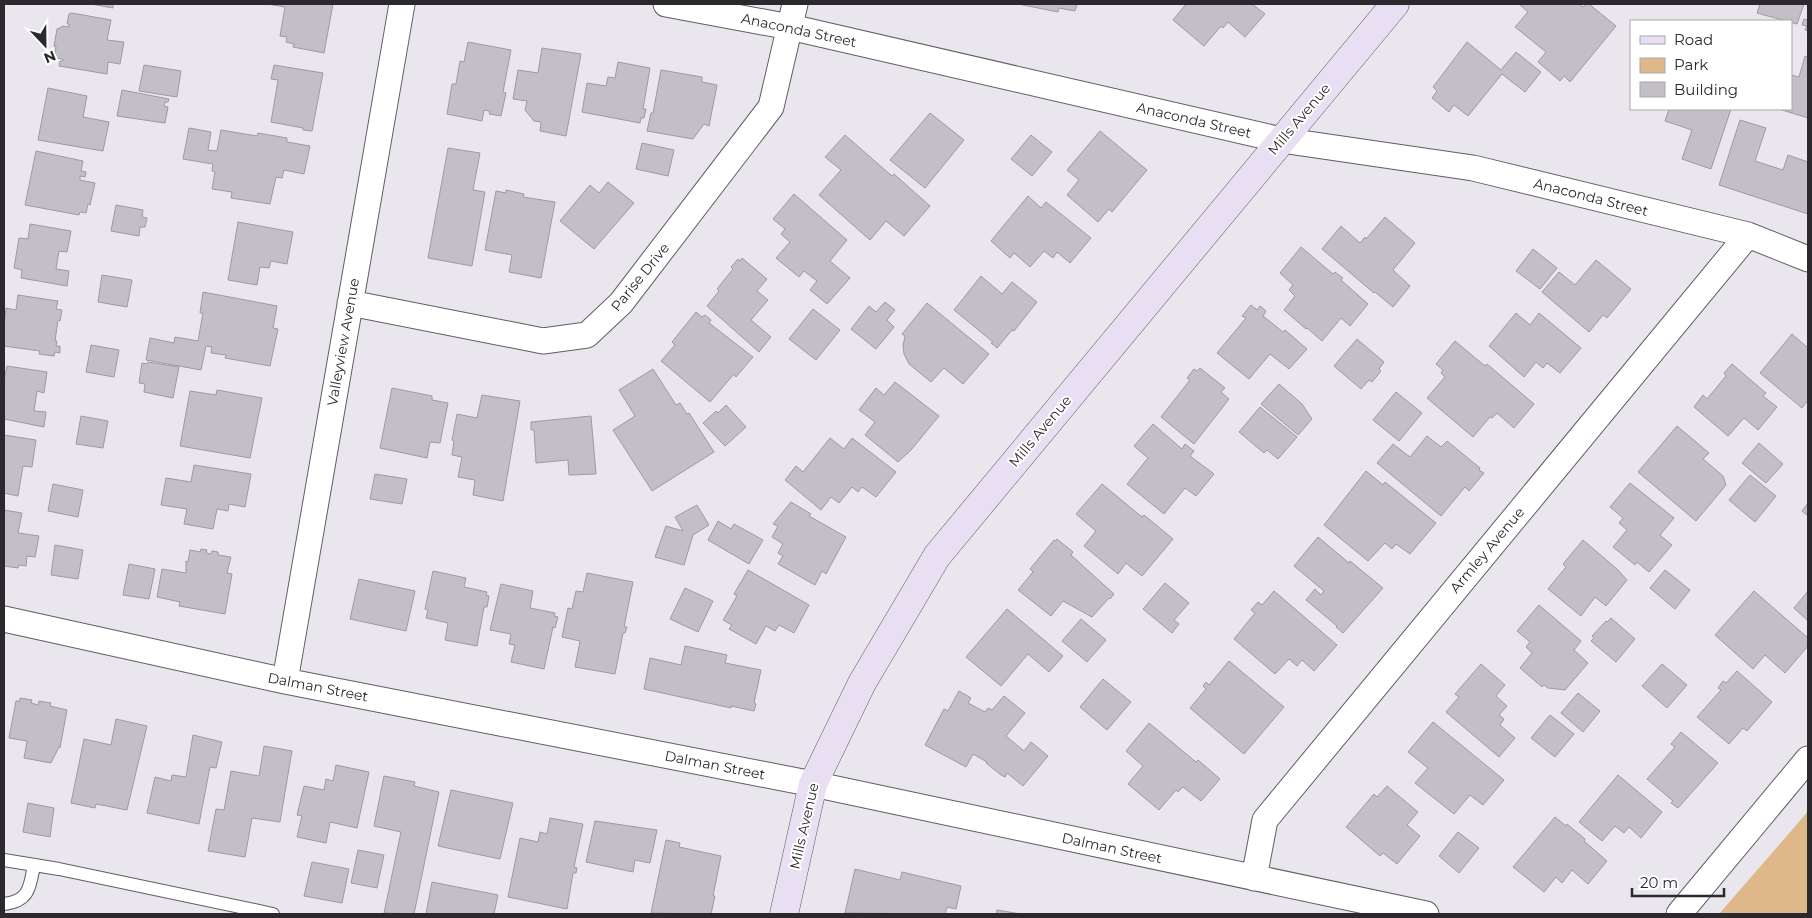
<svg xmlns="http://www.w3.org/2000/svg" width="1812" height="918" viewBox="0 0 1812 918" font-family="Montserrat,sans-serif">
<style>
.green{fill:#dfb88a}
.building{fill:#c3bfc7;stroke:#9e9aa2}
.lines{fill:none;stroke-linecap:round;stroke-linejoin:round}
.lane-casing{stroke:#605d64;stroke-width:14}
.street-casing{stroke:#605d64;stroke-width:27}
.secondary-casing{stroke:#605d64;stroke-width:29}
.lane{stroke:#fff;stroke-width:12}
.street{stroke:#fff;stroke-width:25}
.secondary{stroke:#e8dff2;stroke-width:28}
.labels{text-anchor:middle;dominant-baseline:central;stroke-width:4;stroke-linejoin:round;paint-order:stroke}
.street-label{font-size:14px;fill:#2b292d;stroke:#fff}
</style>
<rect width="100%" height="100%" fill="#eae6ee"/>
<path class="green" d="M1808 811V914H1719L1798 823Z"/>
<path class="building" d="M91 4H113V8Z
M267 4H333L324 53 293 47 294 44 286 42 287 37 280 36 285 7Z
M1018 4H1077L1075 11 1059 8 1058 12Z
M1186 4H1252L1265 14 1245 37 1228 22 1223 28 1221 26 1204 46 1173 20Z
M1519 4H1579L1583 7 1586 4H1589L1616 26 1570 82 1564 76 1560 81 1538 62 1546 52 1515 27 1528 12Z
M1760 4H1804L1797 24 1757 13Z
M72 13 111 20 107 40 124 42 120 64 108 62 107 74 59 66 60 61H63V59L54 58 56 46H54L57 29 62 27V26L69 27V24H67L69 14Z
M1804 19 1808 20V31L1805 30 1807 26 1802 25Z
M468 42 511 50 503 92 506 93 501 116 489 114 490 111 484 110 482 121 447 114 452 84H456L460 61 464 62Z
M1467 42 1501 70 1516 52 1541 72 1525 92 1502 74 1468 116 1454 105 1449 112 1432 98 1437 91 1433 87Z
M542 48 581 54 566 136 540 131 541 122 534 121 525 110 527 101 513 99 518 70 538 73Z
M1805 56 1808 57V118L1779 109H1791V75L1799 77Z
M618 62 650 68 643 109H646L644 118H641L640 123 582 112 587 83 606 86 608 77 615 78Z
M144 65 181 71 177 97 139 91Z
M274 65 323 73 312 131 303 130V128L271 122 278 80 271 79Z
M661 70 702 77V82L717 85 709 126 704 124 693 139 647 131 651 113H653Z
M48 88 87 96 83 117 109 122 103 151 38 140Z
M122 90 169 99 168 102H165L164 106 168 107 165 123 117 116Z
M1669 109H1731L1711 169 1682 159 1692 130 1665 121Z
M930 113 964 140 925 188 890 160Z
M1740 120 1766 128 1755 161 1783 170 1788 155 1808 162V214L1719 185Z
M189 128 211 132 208 150 217 151 221 130 257 136 258 133 287 138V142L310 146 304 174 284 170 282 178 276 177 270 204 231 198 232 192 212 189 215 172 212 171 213 164 183 159Z
M1100 131 1147 170 1112 212 1109 209 1098 222 1067 195 1079 180 1067 170Z
M845 135 892 176 894 174 930 206 904 236 886 221 870 240 819 195 841 170 825 157Z
M1031 135 1052 152 1032 176 1011 159Z
M642 143 674 150 668 176 636 169Z
M448 148 480 153 473 190 485 192 472 266 428 258Z
M36 151 83 161 81 171 86 172 85 177 80 176V180L95 183 90 205 88 204 86 213 80 212 79 215 25 205Z
M608 182 634 203 594 249 560 221 590 185 599 193Z
M506 190 524 194 523 197 555 202 541 278 509 272 512 255 485 250 496 191 506 193Z
M794 194 847 240 830 261 850 278 827 304 810 290 817 281 804 271 799 277 776 258 790 242 781 234 785 229 773 219Z
M1028 196 1041 208 1046 202 1091 238 1070 263 1057 252 1053 258 1044 251 1030 267 1014 253 1010 258 991 241Z
M116 205 143 210 142 217 147 218 145 227H140L139 236 111 231Z
M1385 217 1415 243 1393 270 1410 286 1393 307 1375 292 1374 293 1322 249 1341 226 1360 243 1365 237 1366 239Z
M238 222 293 232 287 264 271 261 269 268 260 267 257 285 228 280Z
M30 224 71 231 67 252 59 251 56 269 69 271 67 286 21 278 22 270 14 268 19 238 28 239Z
M1301 247 1333 274 1335 272 1343 278 1341 280 1368 304 1350 326 1341 318 1322 341 1307 328 1306 329 1284 310 1295 296 1289 290 1293 285 1280 273Z
M1533 249 1557 268 1540 289 1516 271Z
M742 258 767 279 757 291 768 300 751 320 771 337 759 352 707 306 719 291 717 289 733 269 731 267 738 259 740 261Z
M1596 260 1631 289 1607 318 1603 315 1589 332 1542 292 1559 272 1575 285Z
M102 275 132 280 127 307 98 302Z
M981 276 1002 294 1012 282 1037 302 1014 331 1012 330 997 348 991 343 993 342 954 310Z
M203 292 277 306 273 328 278 329 270 366 225 358 226 355 211 353 212 347 206 346 201 370 146 360 150 338 174 343 175 337 198 341 203 313H200Z
M18 295 58 301 56 309 62 310 60 321 58 320 55 341H57L56 346H60V353L55 352 54 356 39 354 40 351 4 346V325L6 308 16 310Z
M885 302 895 310 887 320 894 327 876 349 851 329 869 306 876 312Z
M927 303 989 354 963 384 944 368 931 382 909 364 904 354 903 346 905 336 902 334Z
M1251 305 1257 310 1260 306 1266 311 1263 316 1283 332 1285 330 1307 349 1289 369 1270 354 1249 379 1217 353 1246 318 1242 316Z
M813 309 840 330 816 360 789 339Z
M696 312 702 317 705 315 711 320 709 323 753 357 736 377 734 374 710 402 661 361 675 345 672 342Z
M1516 313 1530 325 1539 313 1581 348 1560 373 1547 363 1543 368 1536 362 1524 377 1489 346Z
M1792 334 1808 348V400L1802 408 1760 373Z
M1357 339 1384 362 1379 369 1381 371 1372 382 1369 380 1361 389 1334 366Z
M1455 341 1485 366 1487 364 1534 404 1514 428 1497 413 1492 418 1490 417 1473 437 1427 398 1445 377 1441 373 1443 370 1436 364Z
M91 345 119 350 114 377 86 372Z
M148 362 179 367 173 398 144 392 145 384 139 383 142 363 147 364Z
M1732 364 1766 393 1763 396 1777 407 1758 430 1744 418 1728 436 1694 407 1703 395 1707 399 1726 376 1724 373Z
M7 366 47 372 44 393 37 391 34 411 46 412 44 427 4 419V380Z
M1200 368 1225 388 1221 392 1229 399 1194 444 1161 417 1190 380 1187 378 1194 369 1197 371Z
M653 369 676 405 680 403 687 414 689 413 714 452 652 491 613 430 635 416 619 390Z
M895 382 939 416 911 450 898 462 865 435 875 422 859 410 876 388 884 395Z
M1279 384 1302 404 1312 419 1298 435 1261 404Z
M392 388 432 396V400L448 403 440 443 430 442 427 458 380 448Z
M217 390 262 398 250 458 180 446 190 391 216 395Z
M1396 392 1422 413 1399 441 1373 420Z
M482 395 520 401 503 501 473 495 475 480 458 477 462 457 452 455 454 441 452 440 457 414 477 418Z
M726 405 746 427 725 446 703 423 716 411 718 413Z
M1260 407 1297 437 1278 459 1267 450 1264 453 1239 432Z
M81 416 108 421 103 448 76 444Z
M591 416 596 474 569 475 568 460 536 463 534 430H531V422Z
M1153 424 1182 449 1185 444 1194 451 1190 456 1214 474 1196 496 1185 488 1164 514 1127 484 1148 458 1134 446Z
M1677 426 1709 453 1703 459 1723 476 1726 485 1696 521 1638 472Z
M4 435 36 440 32 467 23 466 18 496 4 493Z
M1427 436 1441 447 1447 441 1480 468 1479 470 1484 473 1469 491 1465 487 1441 516 1377 463 1393 444 1410 457Z
M830 438 844 449 852 438 896 472 876 497 862 487 858 492 852 487 839 503 831 497 821 510 785 480 796 466 803 472Z
M1759 443 1783 464 1766 483 1742 463Z
M194 465 251 474 245 507 229 504 228 511 217 509 213 529 184 524 187 509 161 505 166 478 191 482Z
M1366 471 1383 485 1385 482 1436 523 1410 554 1396 544 1392 549 1385 543 1368 561 1324 525Z
M375 474 407 479 402 504 370 499Z
M1750 475 1776 496 1755 522 1729 500Z
M1630 483 1674 518 1660 535 1672 545 1649 572 1637 562 1635 565 1613 547 1627 530 1619 523 1623 518 1610 507Z
M53 484 83 490 78 517 48 511Z
M1102 484 1142 517 1144 515 1173 539 1142 576 1126 563 1118 574 1084 546 1096 531 1076 514Z
M791 502 811 514 809 516 846 537 826 574 822 571 815 585 778 564 783 556 778 553 783 544 772 537 778 526 773 524Z
M1808 503V516L1802 511Z
M697 505 709 525 693 535 684 565 655 557 666 526 683 531 675 517Z
M4 510 22 513 18 533 39 536 35 557 27 556 26 566 19 565 18 568 4 566Z
M718 521 731 529 734 524 763 540 749 564 708 540Z
M1318 537 1349 563 1350 561 1383 588 1343 633 1336 627 1337 626 1306 600 1315 589 1321 595 1324 591 1294 566Z
M1057 539 1073 552 1071 555 1114 594 1110 599 1109 598 1092 617 1063 601 1051 616 1018 590 1033 572 1030 569 1054 540 1055 541Z
M1583 540 1618 570 1627 580 1606 606 1595 597 1581 616 1548 589 1566 567 1563 564Z
M55 545 83 550 78 579 51 575Z
M201 549 207 550 206 553 211 554 212 551 218 552V555L231 557 227 573 232 574 225 614 179 606 180 602 157 597 162 569 186 573V561L188 562 190 550 200 552Z
M129 564 155 569 149 599 123 595Z
M748 570 809 605 794 633 779 625 775 631 766 626 756 644 729 629 732 625 723 620 737 596 734 594Z
M1665 570 1690 590 1675 609 1650 588Z
M433 571 466 578 464 587 487 592 486 595 489 596 487 607H484L477 646 445 640 448 623 426 618 428 610 425 609Z
M587 573 633 582 624 627H627L625 633H623L615 674 575 667 580 641 562 637 568 608 572 609 576 591 583 592Z
M359 579 415 591 406 631 350 619Z
M1165 583 1189 603 1174 620 1179 624 1172 633 1143 609Z
M501 584 533 591 530 608 555 613 554 616 558 617 555 628 553 627 544 669 511 662 515 645 509 644 511 634 490 630Z
M685 588 713 601 698 632 670 619Z
M1274 591 1337 645 1314 671 1302 660 1297 666 1289 659 1275 674 1234 639 1255 613 1251 610 1258 602 1262 605Z
M1754 591 1808 638V646L1785 673 1765 655 1753 669 1715 635Z
M1808 591V621L1794 608Z
M1539 605 1581 641 1574 650 1588 663 1565 690 1548 688 1544 685 1542 687 1520 668 1532 653 1526 647 1530 642 1517 631Z
M1007 609 1063 656 1049 672 1028 654 1001 686 966 657Z
M1611 618 1635 639 1616 662 1591 641 1594 638 1592 636 1606 621 1607 622Z
M1081 619 1106 640 1087 662 1062 641Z
M685 646 727 655 725 663 761 670 754 703 756 704 754 711 731 706V708L644 689 650 658 681 665Z
M1229 661 1284 707 1244 754 1190 708 1206 689 1203 686 1206 682 1209 685Z
M1481 664 1505 685 1496 696 1507 706 1499 715 1504 719 1500 725 1515 738 1499 757 1446 712 1459 697 1455 694Z
M1662 664 1687 685 1667 708 1642 686Z
M1737 671 1772 702 1747 731 1743 728 1729 744 1697 717 1721 690 1718 688 1723 681 1726 683Z
M1103 679 1131 702 1107 730 1080 707Z
M959 691 971 698 968 703 985 712 988 708 992 710 1004 696 1025 713 1006 736 1024 751 1031 742 1048 756 1023 786 1007 773 1005 777 1001 775 986 763 987 762 973 754 966 767 925 745 944 709 948 711Z
M1578 693 1600 711 1583 732 1561 713Z
M20 698 32 700 31 703 38 705 39 701 51 703 50 706 67 710 60 748 59 747 51 763 24 758 27 741 9 738 16 701H20Z
M1550 715 1574 734 1555 757 1531 738Z
M116 719 147 726 127 810 96 804 95 808 71 803 84 739 111 745Z
M1433 722 1504 780 1483 805 1470 795 1454 814 1415 783 1428 768 1408 752Z
M1149 723 1196 762 1198 760 1220 779 1201 801 1183 787 1178 792 1176 790 1159 810 1128 784 1143 766 1126 751Z
M1681 732 1718 763 1678 808 1671 803 1673 801 1647 779 1675 747 1671 744Z
M193 735 222 742 216 768 210 767 199 824 147 813 155 777 171 781 172 775 186 777Z
M264 746 292 751 280 822 252 818 245 857 208 851 216 809 224 810 231 771 259 776Z
M336 765 369 772 357 828 330 822 326 843 297 837 302 816 297 815 304 786 324 790 326 779 333 781Z
M1618 775 1662 812 1641 838 1629 827 1624 833 1615 826 1602 841 1579 822Z
M384 776 415 782 414 786 439 792 414 914 384 913 401 832 374 826Z
M1387 786 1418 812 1407 825 1420 836 1397 864 1383 853 1380 856 1346 827 1374 794 1377 797Z
M451 790 513 803 500 859 438 846Z
M28 803 54 808 50 837 23 832Z
M1555 817 1566 826 1567 824 1585 839 1584 841 1607 861 1588 884 1572 870 1562 883 1556 877 1544 892 1513 867Z
M550 818 583 824 574 867 577 868 576 873H573L567 909 508 897 520 838 538 842 540 832 547 834Z
M595 821 657 830 650 863 635 860 633 872 586 862Z
M1458 832 1479 848 1459 873 1439 856Z
M666 840 680 843 679 847 721 856 713 896H715L711 914 651 913Z
M358 850 384 855 377 888 351 883Z
M312 862 349 869 342 903 304 896Z
M855 869 900 880 902 872 961 886 956 909 947 907 945 914 845 913Z
M432 882 498 895 494 914H426Z
M997 910 1021 914H996Z"/>
<g class="lines">
<defs>
<path id="lane" d="M4 860 59 869 273 914
M4 904C30 901 30 886 34 865"/>
<path id="street" d="M666 4 790 27 1281 140 1473 168 1748 235 1808 259
M350 303 543 341 587 335 621 303 771 107 795 4
M4 619 285 681 813 784 1426 914
M285 681 402 4
M1254 878 1265 820 1748 235
M1679 914 1808 759"/>
<path id="secondary" d="M784 914 813 784 862 683 937 556 1395 4"/>
</defs>
<use href="#lane" class="lane-casing"/>
<use href="#street" class="street-casing"/>
<use href="#secondary" class="secondary-casing"/>
<use href="#lane" class="lane"/>
<use href="#street" class="street"/>
<use href="#secondary" class="secondary"/>
</g>
<g class="labels">
<g class="street-label">
<text transform="translate(799 30) rotate(12)">Anaconda Street</text>
<text transform="translate(1299 119) rotate(-50)">Mills Avenue</text>
<text transform="translate(1194 120) rotate(13)">Anaconda Street</text>
<text transform="translate(1591 197) rotate(14)">Anaconda Street</text>
<text transform="translate(640 277) rotate(-51)">Parise Drive</text>
<text transform="translate(343 342) rotate(-80)">Valleyview Avenue</text>
<text transform="translate(1040 431) rotate(-50)">Mills Avenue</text>
<text transform="translate(1487 550) rotate(-50)">Armley Avenue</text>
<text transform="translate(318 687) rotate(11)">Dalman Street</text>
<text transform="translate(715 765) rotate(11)">Dalman Street</text>
<text transform="translate(804 826) rotate(-77)">Mills Avenue</text>
<text transform="translate(1112 848) rotate(12)">Dalman Street</text>
</g>
</g>
<rect width="1812" height="918" fill="none" stroke="#2b292d" stroke-width="10"/>
<rect x="1630" y="20" width="162" height="90" fill="#ffffff" stroke="#aaa9ab"/>
<rect x="1640" y="36" width="25" height="8" fill="#e8dff2" stroke="#aaa9ab"/>
<text x="1674" y="45" font-size="15" fill="#2b292d">Road</text>
<rect x="1640" y="58" width="25" height="15" fill="#dfb88a" stroke="#aaa9ab"/>
<text x="1674" y="70" font-size="15" fill="#2b292d">Park</text>
<rect x="1640" y="82" width="25" height="15" fill="#c3bfc7" stroke="#aaa9ab"/>
<text x="1674" y="95" font-size="15" fill="#2b292d">Building</text>
<g transform="translate(45 45) rotate(158)" stroke="#ffffff" stroke-width="4" paint-order="stroke">
<path d="M0-4L9 19L0 12L-9 19Z" fill="#2b292d"/>
<text y="-8" font-size="14" font-weight="bold" text-anchor="middle" fill="#2b292d">N</text>
</g>
<path d="M1632 888v8h92v-8" fill="none" stroke="#2b292d" stroke-width="2.5"/>
<text x="1640" y="888" font-size="15" fill="#2b292d" stroke="#ffffff" stroke-width="4" paint-order="stroke">20 m</text>
</svg>
